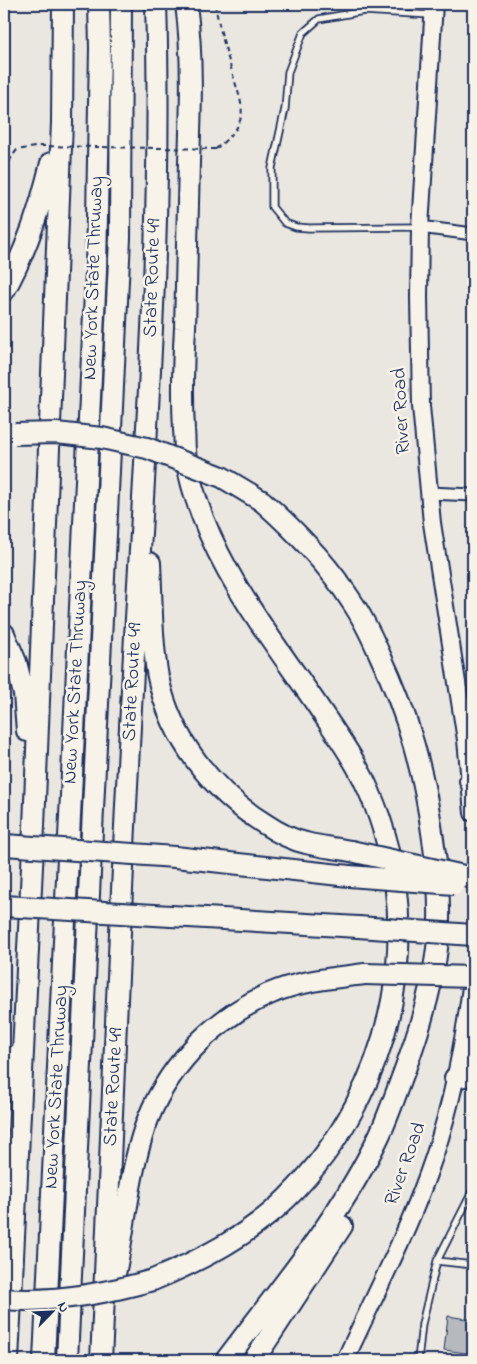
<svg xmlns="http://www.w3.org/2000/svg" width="477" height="1364" viewBox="0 0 477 1364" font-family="'Indie Flower',sans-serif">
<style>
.building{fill:#b6babf;stroke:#1b2f5e}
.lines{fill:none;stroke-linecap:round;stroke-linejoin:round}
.service-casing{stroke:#1b2f5e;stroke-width:9}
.minor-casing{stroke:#1b2f5e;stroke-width:15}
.secondary-casing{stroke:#1b2f5e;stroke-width:20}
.motorway-casing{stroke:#1b2f5e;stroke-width:24}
.path{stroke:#1b2f5e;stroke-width:2;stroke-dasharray:5 4;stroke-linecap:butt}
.service{stroke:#f7f3e8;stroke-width:5.5}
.minor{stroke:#f7f3e8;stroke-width:11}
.secondary{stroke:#f7f3e8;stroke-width:16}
.motorway{stroke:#f7f3e8;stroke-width:20}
.motorway-bridge-casing{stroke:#1b2f5e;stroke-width:24;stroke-linecap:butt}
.path-bridge{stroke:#1b2f5e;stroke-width:2;stroke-dasharray:5 4;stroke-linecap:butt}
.motorway-bridge{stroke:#f7f3e8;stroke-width:20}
.labels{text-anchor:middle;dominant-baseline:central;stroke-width:5;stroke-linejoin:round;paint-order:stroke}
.street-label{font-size:20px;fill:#1b2f5e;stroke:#f7f3e8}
</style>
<rect width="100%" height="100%" fill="#eae7e0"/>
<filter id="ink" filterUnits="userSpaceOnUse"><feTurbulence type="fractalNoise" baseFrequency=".02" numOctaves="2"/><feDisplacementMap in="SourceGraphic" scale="10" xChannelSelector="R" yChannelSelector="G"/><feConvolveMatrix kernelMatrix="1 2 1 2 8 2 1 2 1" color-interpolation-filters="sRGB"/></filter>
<g filter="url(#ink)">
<path class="building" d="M448 1316 473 1320V1354L444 1350Z"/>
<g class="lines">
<defs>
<path id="service" d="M419 227 309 228 296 227 285 223 272 207V168L285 109 288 72 303 33 319 19 364 11 431 15
M437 1261 473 1265
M418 1360 422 1324 437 1261 473 1190"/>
<path id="minor" d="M420 227 473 234
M429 493 473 495"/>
<path id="secondary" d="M434 4 420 227 419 297 421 406 432 523 466 740 473 813
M345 1360C373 1299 405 1238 428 1174 452 1109 465 1039 473 971"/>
<path id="motorway" d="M4 291C27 250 40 208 51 163
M150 563C152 600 151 640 158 677 171 739 212 791 265 824 277 832 292 840 306 843 321 847 336 848 351 851
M4 634 16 662 24 694 27 731
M470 781 473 785
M175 857 349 876
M171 916 358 927
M455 1078 473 1074
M4 1090 17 1055
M115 1274C125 1227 129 1176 144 1130 164 1070 211 1020 269 994 298 981 332 978 365 974
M153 1280C201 1260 250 1235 287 1198 397 1089 432 919 363 778 350 752 333 729 317 705 265 629 202 552 186 458 184 449 185 439 184 430 182 396 183 362 185 328 186 273 188 218 189 162 191 109 193 57 186 4
M8 1360 34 826 62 122 63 4
M44 1360 96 272 100 48 99 4
M67 1360 120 238 121 4
M101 1360C112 1131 120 901 133 672 145 449 163 227 156 4
M226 1360C280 1288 340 1218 379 1136 389 1115 396 1093 404 1072 420 1029 433 987 438 941 441 907 438 873 433 839 424 772 408 714 379 653 371 635 363 618 352 602 327 563 296 531 262 501
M254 1360 342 1226"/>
</defs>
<use href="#service" class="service-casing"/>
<use href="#minor" class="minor-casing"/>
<use href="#secondary" class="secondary-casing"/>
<use href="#motorway" class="motorway-casing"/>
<path class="path" d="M215 4C219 28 226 51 233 75 236 87 244 104 241 117 238 131 226 140 216 149
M4 233C5 224 7 215 7 206 8 183 0 170 17 150L40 146"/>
<use href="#service" class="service"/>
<use href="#minor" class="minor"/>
<use href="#secondary" class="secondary"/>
<use href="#motorway" class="motorway"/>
<defs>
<path id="motorway-bridge" d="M15 434 56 433 102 438 147 448 222 477 262 501
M5 845 175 857
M351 851 473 878
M349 876 454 884
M4 906 171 916
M358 927 473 935
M365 974 473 977
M4 1299C55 1303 104 1294 153 1280"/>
</defs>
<use href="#motorway-bridge" class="motorway-bridge-casing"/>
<path class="path-bridge" d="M40 146 216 149"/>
<use href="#motorway-bridge" class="motorway-bridge"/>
</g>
</g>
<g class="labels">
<g class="street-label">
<text transform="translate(94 278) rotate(-88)">New York State Thruway</text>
<text transform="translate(153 278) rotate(-88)">State Route 49</text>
<text transform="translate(402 411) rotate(-93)">River Road</text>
<text transform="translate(76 682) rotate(-87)">New York State Thruway</text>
<text transform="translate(133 682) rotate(-87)">State Route 49</text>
<text transform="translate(57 1087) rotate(-87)">New York State Thruway</text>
<text transform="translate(114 1087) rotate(-87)">State Route 49</text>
<text transform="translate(406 1164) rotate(-70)">River Road</text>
</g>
</g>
<rect width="477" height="1364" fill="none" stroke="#f7f3e8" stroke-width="20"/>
<rect x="10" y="10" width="457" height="1344" fill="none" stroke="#1b2f5e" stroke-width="2" filter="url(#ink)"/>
<g transform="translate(52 1312) rotate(66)" stroke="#f7f3e8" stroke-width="4" paint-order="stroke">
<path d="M0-4L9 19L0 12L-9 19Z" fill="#1b2f5e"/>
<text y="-8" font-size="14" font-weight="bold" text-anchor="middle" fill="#1b2f5e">N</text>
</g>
</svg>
